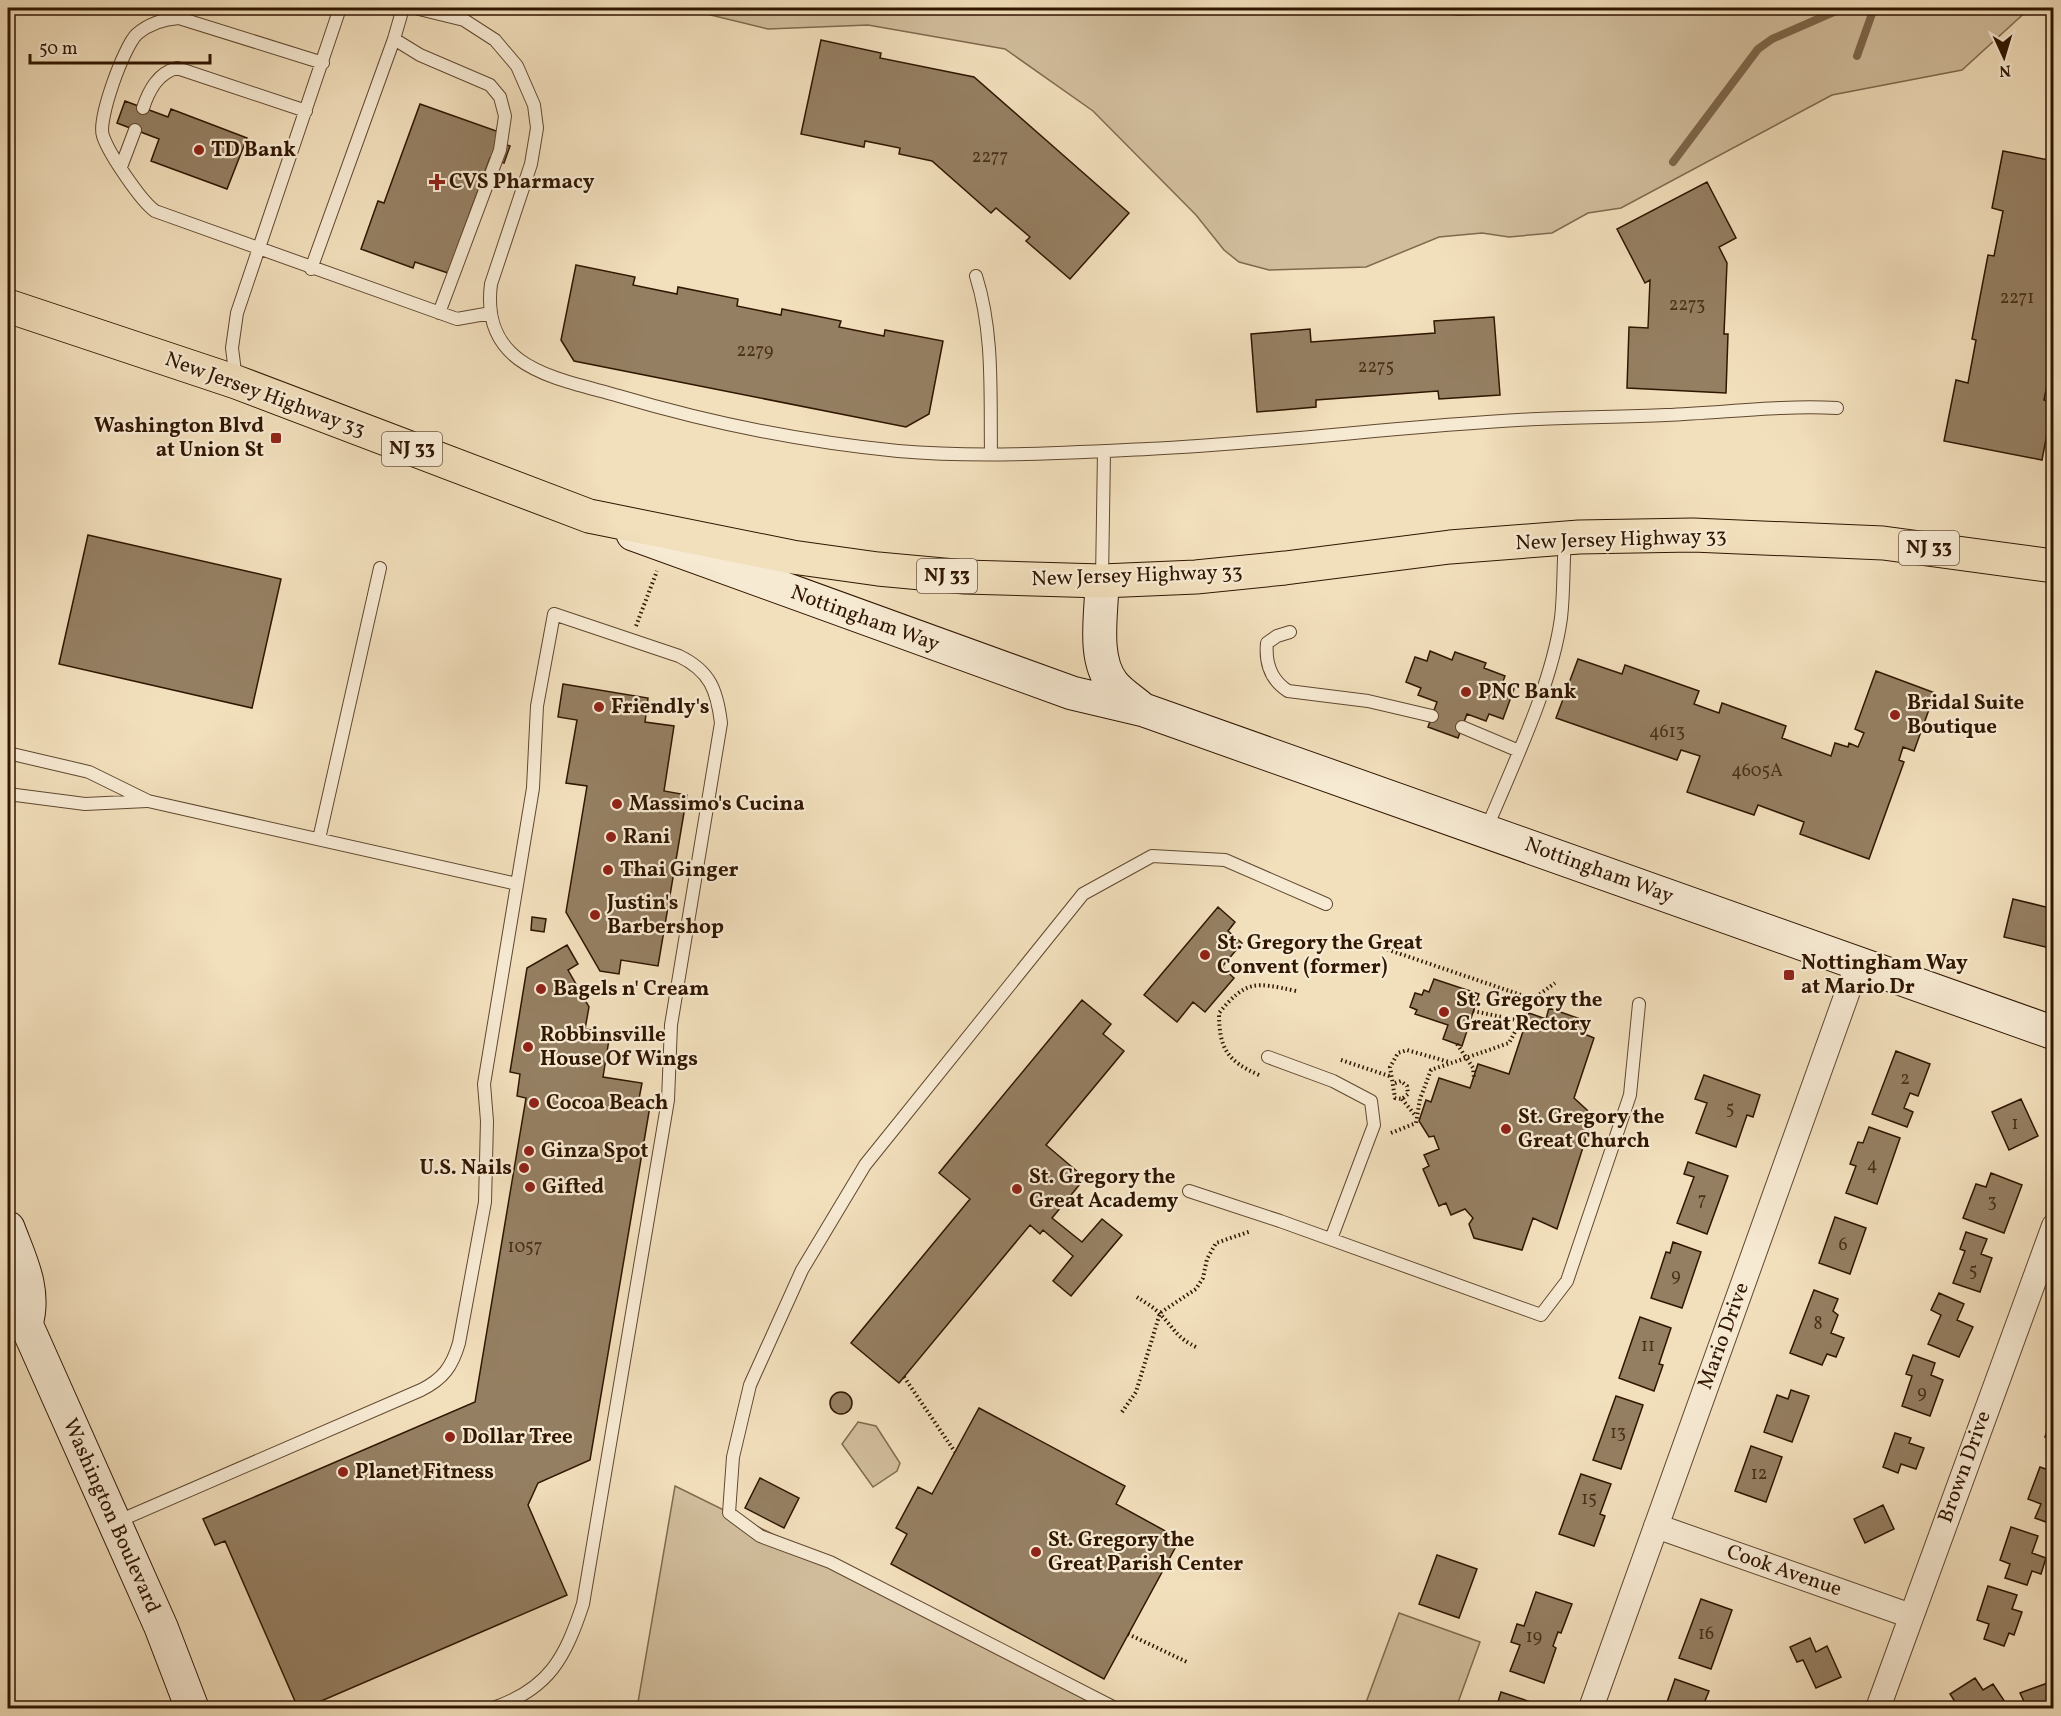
<svg xmlns="http://www.w3.org/2000/svg" width="2061" height="1716" viewBox="0 0 2061 1716" font-family="Vollkorn,serif">
<style>
.green{fill:#d1bd9c;stroke:#806a4e;stroke-width:1.5}
.water{fill:#b09b7c;stroke:#7d664a;stroke-width:1.5}
.lines{fill:none;stroke-linecap:round;stroke-linejoin:round}
.stream{stroke:#7d664a;stroke-width:8}
.building{fill:#957f62;stroke:#301600;stroke-width:1.5}
.lane-casing{stroke:#60482f;stroke-width:14}
.street-casing{stroke:#60482f;stroke-width:26}
.secondary-casing{stroke:#301600;stroke-width:35}
.primary-casing{stroke:#301600;stroke-width:35}
.path{stroke:#301600;stroke-width:4;stroke-dasharray:1.5 3;stroke-linecap:butt}
.lane{stroke:#f7ead3;stroke-width:12}
.street{stroke:#f7ead3;stroke-width:24}
.secondary{stroke:#f7ead3;stroke-width:33}
.primary{stroke:#f2dfbc;stroke-width:33}
.poi-dot{fill:#8f2418;stroke:#f7ead3;stroke-width:2}
.labels{text-anchor:middle;dominant-baseline:central;stroke-width:4.5;stroke-linejoin:round;paint-order:stroke}
.number-label{font-size:18px;fill:#493018}
.shield{fill:#f7ead3;stroke:#6c563f;stroke-width:1.5}
.shield-label{font-size:20px;font-weight:bold;fill:#301600}
.poi-label{font-size:21px;font-weight:bold;fill:#301600;stroke:#f7ead3;text-anchor:start}
.street-label{font-size:21px;fill:#301600;stroke:#f7ead3}
</style>
<rect width="100%" height="100%" fill="#f2dfbc"/>
<filter id="stains"><feTurbulence type="fractalNoise" baseFrequency=".00333" numOctaves="4"/><feColorMatrix values="0 0 0 0 .2 0 0 0 0 .09 0 0 0 0 .02 0 0 0 .5 -.17"/></filter>
<radialGradient id="worn" r=".72"><stop offset=".6" stop-color="#630" stop-opacity="0"/><stop offset="1" stop-color="#630" stop-opacity=".3"/></radialGradient>
<path class="green" d="M682 8H2030L1962 70 1832 95 1621 208 1588 213 1552 233 1509 237 1482 233 1439 237 1366 267 1269 270 1239 262 1224 250 1196 215 1093 111 1005 49 868 25 768 29Z
M858 1422 876 1426 900 1463 897 1471 873 1487 842 1444Z
M675 1486 1126 1708H637Z
M1399 1613 1480 1642 1456 1708H1364Z"/>
<path class="water" d="M517 8H579C556 13 538 20 517 8Z
M612 8H681L676 12H642Z"/>
<g class="lines">
<path class="stream" d="M1432 8 1458 12 1502 10
M1857 56 1874 8
M1673 162 1758 49 1772 39 1843 8"/>
</g>
<path class="building" d="M821 40 881 53 880 58 974 77 1129 213 1070 279 1026 241 1030 237 996 208 991 213 932 161 899 154 900 148 865 141 864 147 801 134Z
M125 101 168 117 171 109 247 138 227 189 151 161 159 139 117 123Z
M420 104 499 132 496 141 510 146 504 163 490 158 448 273 415 262 413 268 361 249 378 201 384 203Z
M2003 151 2054 161V351L2044 400 2053 402 2042 460 1944 441 1956 380 1968 383 1976 340 1972 339 1988 255 1994 256 2003 211 1992 208Z
M1707 182 1736 238 1719 247 1727 263 1724 334H1728L1726 393 1627 388 1629 327 1648 328 1650 280 1645 283 1617 229Z
M576 265 635 277 633 285 677 294 678 287 738 299 737 306 781 315 782 309 841 321 839 327 884 336 885 330 943 341 929 414 906 427 574 361 561 340Z
M1494 317 1500 395 1439 399 1438 391 1316 400V407L1257 412 1251 334 1310 329 1311 342 1435 333 1434 321Z
M88 535 281 579 252 708 59 664Z
M1430 651 1452 660 1455 652 1486 663 1484 668 1505 676 1502 684 1514 689 1503 719 1489 714 1486 721 1467 714 1458 738 1428 727 1437 702 1418 695 1421 688 1406 682 1415 657 1427 661Z
M1578 659 1622 674 1625 665 1699 691 1694 704 1719 713 1722 703 1786 726 1782 738 1831 756 1835 743 1848 747 1849 743 1858 747 1864 733 1855 729 1876 671 1935 693 1914 751 1903 747 1899 760 1904 762 1869 859 1800 834 1804 822 1758 805 1754 815 1687 792 1700 756 1681 750 1677 760 1556 718Z
M563 684 648 698 645 722 674 726 664 791 687 795 658 966 621 960 619 974 600 971 566 912 587 786 566 783 577 720 558 717Z
M2013 899 2054 909V949L2004 937Z
M1218 907 1235 922 1228 931 1242 943 1222 967 1234 978 1205 1012 1193 1002 1177 1022 1144 995Z
M532 917 546 919 544 932 531 930Z
M567 945 578 964 568 970 589 1007 585 1029 610 1033 603 1077 642 1083 638 1104 650 1106 590 1460 538 1483 528 1505 567 1595 305 1708H298L225 1541 215 1545 203 1519 475 1402 526 1098 517 1096 520 1074 510 1072 527 968Z
M1434 979 1479 994 1462 1046 1443 1039 1448 1025 1415 1014 1417 1010 1410 1007 1415 993 1422 995 1424 990 1429 992Z
M1082 1000 1111 1024 1103 1034 1124 1051 1046 1145 1085 1178 1052 1218 1082 1242 1102 1219 1122 1235 1071 1296 1053 1281 1073 1256 1043 1230 1040 1234 1030 1225 899 1383 851 1343 970 1199 939 1173Z
M1549 1008 1586 1021 1582 1033 1594 1038 1574 1098 1587 1110 1592 1119 1557 1229 1533 1218 1522 1250 1474 1238 1469 1224 1473 1218 1465 1209 1451 1215 1446 1203 1439 1206 1423 1169 1429 1166 1424 1155 1439 1149 1434 1136 1429 1137 1419 1121 1426 1100 1431 1102 1439 1078 1470 1088 1478 1064 1509 1074 1529 1013 1546 1019Z
M1896 1051 1930 1064 1918 1096 1910 1093 1904 1108 1913 1112 1907 1127 1872 1114Z
M1704 1075 1760 1095 1753 1117 1747 1115 1736 1147 1696 1133 1707 1103 1695 1099Z
M2021 1099 2038 1136 2009 1150 1992 1112Z
M1869 1127 1900 1138 1877 1204 1846 1193 1856 1166 1850 1164 1858 1142 1863 1143Z
M1688 1162 1728 1176 1707 1234 1677 1223 1694 1177 1684 1174Z
M1991 1173 2022 1185 2004 1233 1963 1218 1976 1184 1986 1187Z
M1835 1217 1866 1228 1850 1274 1819 1263Z
M1966 1232 1987 1239 1981 1254 1992 1258 1980 1292 1953 1283 1965 1251 1960 1249Z
M1673 1242 1701 1252 1682 1308 1651 1298 1666 1252 1670 1253Z
M1814 1290 1838 1299 1833 1311 1838 1315 1831 1333 1844 1338 1836 1357 1827 1354 1822 1365 1790 1353Z
M1939 1293 1964 1304 1957 1320 1973 1327 1959 1357 1928 1344 1941 1315 1931 1310Z
M1640 1317 1671 1328 1659 1364 1663 1365 1654 1391 1619 1378Z
M1913 1355 1935 1363 1931 1375 1943 1380 1930 1416 1902 1406 1912 1376 1906 1374Z
M1791 1390 1809 1396 1792 1442 1764 1432 1777 1395 1788 1399Z
M830 1403a11 11 0 1 1 22 0a11 11 0 1 1-22 0Z
M1616 1396 1643 1405 1621 1469 1593 1460Z
M979 1408 1125 1486 1116 1504 1180 1539 1104 1679 891 1564 907 1534 896 1528 918 1487 932 1494Z
M2052 1417H2054V1439L2045 1437Z
M1895 1433 1911 1438 1909 1443 1924 1448 1916 1469 1901 1464 1898 1473 1883 1467Z
M1751 1446 1782 1457 1766 1502 1735 1491Z
M2040 1467 2054 1472V1525L2035 1518 2041 1504 2028 1499Z
M1581 1474 1611 1484 1600 1514 1605 1516 1594 1546 1559 1534Z
M760 1478 799 1498 784 1528 745 1508Z
M1883 1505 1894 1529 1865 1543 1854 1519Z
M2011 1527 2038 1536 2032 1553 2046 1558 2041 1574 2032 1571 2027 1585 2005 1578 2010 1564 2000 1560Z
M1437 1555 1477 1569 1459 1618 1419 1604Z
M1988 1586 2017 1595 2012 1609 2022 1612 2014 1635 2009 1633 2004 1646 1984 1639 1989 1624 1977 1620Z
M1536 1592 1572 1604 1561 1633 1558 1632 1553 1646 1556 1648 1544 1683 1510 1671 1520 1645 1511 1642 1517 1624 1524 1626Z
M1701 1599 1732 1610 1711 1669 1679 1658Z
M1810 1638 1816 1652 1827 1646 1841 1677 1816 1688 1803 1660 1797 1662 1790 1647Z
M1975 1678 1983 1690 1993 1684 2005 1702 1998 1706 1999 1708H1959L1950 1694Z
M1675 1679 1709 1691 1702 1708H1665Z
M2053 1681 2054 1708H2027L2020 1693Z
M1501 1692 1534 1703 1532 1708H1496Z"/>
<g class="lines">
<defs>
<path id="lane" d="M415 8 464 20 495 40 517 66 534 105 537 128 531 164 491 284C480 369 557 378 619 396 710 423 804 442 898 451 980 458 1065 453 1147 449 1278 443 1408 425 1538 419 1581 417 1624 417 1666 415 1723 413 1779 405 1837 408
M394 39 420 55 490 85 500 97 505 116 500 150 439 313
M323 63 179 18C163 19 150 23 137 34 124 46 97 120 103 136 109 154 141 201 155 211L457 319 491 313
M143 108C149 90 158 73 177 68L306 111
M121 167 135 130
M311 269 394 39 403 8
M976 276C994 333 990 394 991 454
M236 380 232 348 237 313 340 8
M1102 580 1104 451
M1290 632 1277 636 1267 643C1265 663 1271 680 1288 691L1368 701 1432 716
M1462 727 1519 751
M8 753 89 772 148 801 517 884
M8 794 85 804 147 801
M1486 830C1512 767 1552 685 1561 618 1564 592 1563 565 1565 540
M319 839 380 568
M1268 1057 1333 1081 1371 1101 1374 1125 1331 1239
M1189 1191 1280 1221 1541 1315 1567 1281 1630 1095 1639 1004
M114 1523 421 1390C443 1379 452 1367 459 1343L485 1202 487 1121 484 1084 533 788 537 706 554 614 679 656C710 671 717 690 721 723L671 1025 668 1100 583 1604C565 1658 549 1689 493 1708
M1115 1708 830 1562 760 1536 729 1513 733 1457 750 1385 802 1270 865 1165 1083 894 1152 856 1225 860 1326 904"/>
<path id="street" d="M1656 1526 1911 1616
M1591 1708 1858 963
M1878 1708 2054 1226"/>
<path id="secondary" d="M633 534 1072 693 1144 710 2054 1033
M1102 581C1102 612 1092 658 1113 684 1120 693 1133 701 1142 709
M8 1228C20 1260 36 1290 26 1324
M8 1302 26 1324 161 1627 192 1708"/>
<path id="primary" d="M8 306 236 382 589 516 792 557 878 569 965 577 1102 581 1196 577 1285 568 1450 547 1579 537 1693 535 1883 543 2054 566"/>
</defs>
<use href="#lane" class="lane-casing"/>
<use href="#street" class="street-casing"/>
<use href="#secondary" class="secondary-casing"/>
<use href="#primary" class="primary-casing"/>
<path class="path" d="M636 626 657 571
M1383 948 1533 999 1555 983
M1473 1011 1526 1022
M1457 1044 1473 1068 1474 1078
M1341 1060 1392 1077
M1259 1075C1227 1061 1219 1048 1219 1013 1246 980 1255 982 1296 991
M1395 1083 1401 1081 1407 1086 1408 1094 1402 1099 1395 1098 1390 1067 1398 1053 1407 1050 1449 1062
M1402 1099 1415 1115
M1391 1133 1416 1123 1420 1099 1431 1070 1509 1043 1533 999
M1137 1297C1144 1302 1154 1307 1160 1314 1176 1330 1175 1337 1198 1348
M904 1377 955 1452
M1122 1412 1136 1392 1160 1313 1196 1289 1203 1278 1207 1259 1216 1243 1251 1231
M1128 1634 1189 1663"/>
<use href="#lane" class="lane"/>
<use href="#street" class="street"/>
<use href="#secondary" class="secondary"/>
<use href="#primary" class="primary"/>
</g>
<g class="poi-dot">
<circle cx="199" cy="150" r="6"/>
<path d="M434 173h6v6h6v6h-6v6h-6v-6h-6v-6h6z"/>
<rect x="270" y="432" width="12" height="12" rx="3"/>
<circle cx="1466" cy="692" r="6"/>
<circle cx="599" cy="707" r="6"/>
<circle cx="1895" cy="715" r="6"/>
<circle cx="617" cy="804" r="6"/>
<circle cx="611" cy="837" r="6"/>
<circle cx="608" cy="870" r="6"/>
<circle cx="595" cy="915" r="6"/>
<circle cx="1205" cy="955" r="6"/>
<rect x="1783" y="969" width="12" height="12" rx="3"/>
<circle cx="541" cy="989" r="6"/>
<circle cx="1444" cy="1012" r="6"/>
<circle cx="528" cy="1047" r="6"/>
<circle cx="534" cy="1103" r="6"/>
<circle cx="1506" cy="1129" r="6"/>
<circle cx="529" cy="1151" r="6"/>
<circle cx="524" cy="1168" r="6"/>
<circle cx="530" cy="1187" r="6"/>
<circle cx="1017" cy="1189" r="6"/>
<circle cx="450" cy="1437" r="6"/>
<circle cx="343" cy="1472" r="6"/>
<circle cx="1036" cy="1552" r="6"/>
</g>
<g class="labels">
<g class="number-label">
<text x="990" y="157">2277</text>
<text x="2017" y="298">2271</text>
<text x="1687" y="305">2273</text>
<text x="755" y="351">2279</text>
<text x="1376" y="367">2275</text>
<text x="1667" y="732">4613</text>
<text x="1757" y="771">4605A</text>
<text x="1905" y="1079">2</text>
<text x="1730" y="1109">5</text>
<text x="2015" y="1124">1</text>
<text x="1872" y="1165">4</text>
<text x="1702" y="1200">7</text>
<text x="1992" y="1202">3</text>
<text x="1843" y="1245">6</text>
<text x="525" y="1247">1057</text>
<text x="1973" y="1271">5</text>
<text x="1676" y="1276">9</text>
<text x="1818" y="1324">8</text>
<text x="1648" y="1346">11</text>
<text x="1922" y="1393">9</text>
<text x="1618" y="1433">13</text>
<text x="1759" y="1474">12</text>
<text x="1589" y="1499">15</text>
<text x="1706" y="1634">16</text>
<text x="1534" y="1637">19</text>
</g>
<g class="shield">
<rect x="382" y="432" width="60" height="34" rx="4.5"/>
<rect x="1899" y="531" width="60" height="34" rx="4.5"/>
<rect x="917" y="559" width="60" height="34" rx="4.5"/>
</g>
<g class="shield-label">
<text x="412" y="449">NJ 33</text>
<text x="1929" y="548">NJ 33</text>
<text x="947" y="576">NJ 33</text>
</g>
<g class="poi-label">
<text x="211" y="150">TD Bank</text>
<text x="449" y="182">CVS Pharmacy</text>
<text x="264" y="426" text-anchor="end">Washington Blvd<tspan x="264" dy="24">at Union St</tspan></text>
<text x="1478" y="692">PNC Bank</text>
<text x="1907" y="703">Bridal Suite<tspan x="1907" dy="24">Boutique</tspan></text>
<text x="611" y="707">Friendly's</text>
<text x="629" y="804">Massimo's Cucina</text>
<text x="623" y="837">Rani</text>
<text x="620" y="870">Thai Ginger</text>
<text x="607" y="903">Justin's<tspan x="607" dy="24">Barbershop</tspan></text>
<text x="1217" y="943">St. Gregory the Great<tspan x="1217" dy="24">Convent (former)</tspan></text>
<text x="1801" y="963">Nottingham Way<tspan x="1801" dy="24">at Mario Dr</tspan></text>
<text x="553" y="989">Bagels n' Cream</text>
<text x="1456" y="1000">St. Gregory the<tspan x="1456" dy="24">Great Rectory</tspan></text>
<text x="540" y="1035">Robbinsville<tspan x="540" dy="24">House Of Wings</tspan></text>
<text x="546" y="1103">Cocoa Beach</text>
<text x="1518" y="1117">St. Gregory the<tspan x="1518" dy="24">Great Church</tspan></text>
<text x="541" y="1151">Ginza Spot</text>
<text x="512" y="1168" text-anchor="end">U.S. Nails</text>
<text x="1029" y="1177">St. Gregory the<tspan x="1029" dy="24">Great Academy</tspan></text>
<text x="542" y="1187">Gifted</text>
<text x="462" y="1437">Dollar Tree</text>
<text x="355" y="1472">Planet Fitness</text>
<text x="1048" y="1540">St. Gregory the<tspan x="1048" dy="24">Great Parish Center</tspan></text>
</g>
<g class="street-label">
<text transform="translate(265 395) rotate(20)">New Jersey Highway 33</text>
<text transform="translate(1621 540) rotate(-2)">New Jersey Highway 33</text>
<text transform="translate(1137 576) rotate(-2)">New Jersey Highway 33</text>
<text transform="translate(865 619) rotate(20)">Nottingham Way</text>
<text transform="translate(1599 871) rotate(20)">Nottingham Way</text>
<text transform="translate(1724 1336) rotate(-70)">Mario Drive</text>
<text transform="translate(1965 1467) rotate(-70)">Brown Drive</text>
<text transform="translate(111 1516) rotate(66)">Washington Boulevard</text>
<text transform="translate(1784 1571) rotate(19)">Cook Avenue</text>
</g>
</g>
<rect width="2061" height="1716" fill="none" stroke="#f2dfbc" stroke-width="30"/>
<rect x="9" y="9" width="2043" height="1698" fill="none" stroke="#301600" stroke-width="3"/>
<rect x="15" y="15" width="2031" height="1686" fill="none" stroke="#301600" stroke-width="1.5"/>
<g transform="translate(2004 57) rotate(176)" stroke="#f7ead3" stroke-width="4.5" paint-order="stroke">
<path d="M0-4.5L10 22L0 15L-10 22Z" fill="#301600"/>
<text y="-9" font-size="16" font-weight="bold" text-anchor="middle" fill="#301600">N</text>
</g>
<path d="M30 54v9h180v-9" fill="none" stroke="#301600" stroke-width="3"/>
<text x="39" y="54" font-size="18" fill="#301600" stroke="#f7ead3" stroke-width="4.5" paint-order="stroke">50 m</text>
<rect width="100%" height="100%" filter="url(#stains)"/>
<rect width="100%" height="100%" fill="url(#worn)"/>
</svg>
